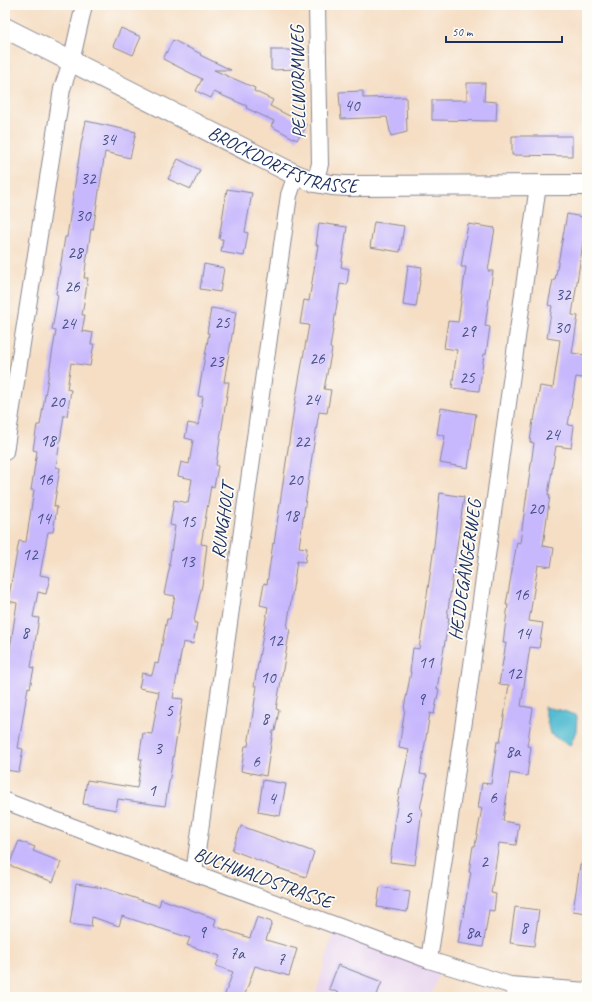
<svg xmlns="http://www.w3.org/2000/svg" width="592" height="1002" viewBox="0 0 592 1002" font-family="Caveat,sans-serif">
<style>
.built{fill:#e7d2ef}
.water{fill:#54bdd1;stroke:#387698}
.building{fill:#c7b7fd}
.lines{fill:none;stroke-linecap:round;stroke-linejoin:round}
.minor-casing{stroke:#888691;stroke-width:18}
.tertiary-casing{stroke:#888691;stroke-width:22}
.minor{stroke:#fff;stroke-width:16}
.tertiary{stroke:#fff;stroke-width:20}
.labels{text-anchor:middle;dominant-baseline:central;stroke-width:3.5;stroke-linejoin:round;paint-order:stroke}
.number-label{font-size:17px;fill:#465186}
.street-label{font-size:19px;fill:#1b2f5e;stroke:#fdfcf7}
</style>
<rect width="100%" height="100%" fill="#fdfcf7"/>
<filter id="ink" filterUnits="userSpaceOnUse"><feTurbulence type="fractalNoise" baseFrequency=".025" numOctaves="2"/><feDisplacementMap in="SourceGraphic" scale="8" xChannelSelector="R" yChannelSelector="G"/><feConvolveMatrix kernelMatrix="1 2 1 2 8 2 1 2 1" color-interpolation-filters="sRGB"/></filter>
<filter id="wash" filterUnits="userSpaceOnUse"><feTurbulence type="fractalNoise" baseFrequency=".012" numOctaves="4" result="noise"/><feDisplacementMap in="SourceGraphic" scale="16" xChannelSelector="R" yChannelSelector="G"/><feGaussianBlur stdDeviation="0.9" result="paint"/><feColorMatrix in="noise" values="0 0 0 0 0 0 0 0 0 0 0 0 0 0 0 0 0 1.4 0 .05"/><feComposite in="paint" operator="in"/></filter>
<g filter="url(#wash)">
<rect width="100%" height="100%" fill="#f5dec4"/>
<path class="built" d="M334 930 439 973 431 997H315Z"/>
<path class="water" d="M544 707 564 711 577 716 576 731 570 746 550 734Z"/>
<g id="blocks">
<path class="building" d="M121 28 141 37 133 55 113 46Z
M173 40 201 54 200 55 231 70H214L255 88 254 91 273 100 270 106 307 125 302 134 301 133 297 140 271 126 274 121 246 108 247 106 214 92 211 98 196 91 202 79 163 59Z
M271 50H298V69L271 70Z
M467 83H485L484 101 497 102 496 121 432 120V100H467Z
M363 91V98L406 97 407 132 391 136 387 117 341 119 339 92Z
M86 121 136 132 130 158 105 152 93 230 91 229 84 278H88L82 315H85L82 331 93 333 91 344H94L90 366 71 363 67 389 71 390 67 416 64 415 56 467 60 468 54 506 57 507 53 532H48L40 575 50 577 46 594 38 592 33 617 39 618 31 667 34 668 30 688 28 687 18 748 23 749 19 772 5 770V662H8L17 603 8 601 19 541 26 542 34 490H31L37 451 33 450 37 425H40L56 331 52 330 58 295 56 294 65 237H67L81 144Z
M512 136H572V156L512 155Z
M178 159 200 170 191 189 168 179Z
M227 189 252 193 245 232 248 233 244 256 221 252 223 239H219Z
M567 214 587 218V237L584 236 572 315 578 316 572 353 585 355 582 378 576 377 568 425 574 426 571 448 556 446 548 495H550L543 546 554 548 551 567 538 565 529 621 543 623 539 648 530 647 521 706 533 708 527 746 531 747 527 776 510 773 503 821 519 824 516 845 499 843 491 893 496 894 494 911 489 910 483 947 458 943 471 872H469L473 846H475L482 808H478L482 783 491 784 497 742H500L509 685 499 684 506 643H503L508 605H506L517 542 520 543 534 443 530 442 533 420 534 421 540 386 553 388 560 340 547 338 552 306 548 305 553 280H555Z
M374 222 404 226 400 252 370 247Z
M319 223 347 227 341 267 349 269 347 285 340 284 330 348 332 349 324 389 331 390 327 413 319 412 312 456 299 547 307 548 305 562 297 561 287 628 290 629 276 709 279 710 275 731H273L266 776 241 771 245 746H248L257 686H254L268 607 260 605 264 583 267 584 273 543 274 544 294 408 309 325 300 324 304 300 309 301 318 245H316Z
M468 224 495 228 488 271H493L485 326 490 327 486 354H484L479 391 452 388 457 350 444 348 448 321 458 322 466 267H461Z
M204 264 224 268 220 292 200 289Z
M408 265 422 267 416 307 403 305Z
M211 308 236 312 224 382H229L216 465 218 466 214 487 211 486 201 544 207 545 202 585 195 616 194 623H197L193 644 183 642 173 698 183 699 165 806 118 799 116 810 83 804 87 780 137 788 142 759H139L143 733 152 734 159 692 139 688 142 673 152 675 155 663 158 664 167 619H170L175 596 164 594 170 565H169L175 526 170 525 174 500 188 503 192 479 178 476 181 462 189 464 193 440 185 438 188 423 198 425 203 397 198 396 209 333H207Z
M441 408 476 414 468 468 440 463 445 436 437 434Z
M440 493 464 497 447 617 449 618 437 689H439L434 714 430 713 420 774 427 775 420 809H422L415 865 390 862 395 825 394 824 400 788H401L409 750 399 748 405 708H404L411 672H410L413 648 419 649 425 609 433 554Z
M263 780 286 784 280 816 258 812Z
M241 826 314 852 306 877 278 868 232 850Z
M19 841 35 847 33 851 61 862 53 882 9 865Z
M580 865H587V913L573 911Z
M76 884 104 888 159 906 161 899 216 919 214 926 250 938 257 917 272 922 266 940 297 949 289 976 255 966 244 997H224L233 972 216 966 220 956 187 945 190 938 122 916 119 926 92 917 91 927 70 924Z
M380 887 410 892 407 912 377 907Z
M515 907 539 910 534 946 510 943Z
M338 965 382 982 376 997H349L329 989Z"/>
</g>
</g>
<g filter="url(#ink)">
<use href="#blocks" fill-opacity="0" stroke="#888691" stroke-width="1"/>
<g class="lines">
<defs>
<path id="minor" d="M315 182 320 164 317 5
M5 452 62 89 71 62 84 5
M5 801 194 873 429 960 510 985 521 997
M194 873 289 195 296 175
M429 960 469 687 538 185
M510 985 587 991"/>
<g id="tertiary">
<path id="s1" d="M5 28 296 175 315 182 332 185 346 186 587 185"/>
</g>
</defs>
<use href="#minor" class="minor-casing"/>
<use href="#tertiary" class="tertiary-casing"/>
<use href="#minor" class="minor"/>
<use href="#tertiary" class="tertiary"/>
</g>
</g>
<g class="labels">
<g class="number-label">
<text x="352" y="105">40</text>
<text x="108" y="139">34</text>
<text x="88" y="178">32</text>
<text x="83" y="215">30</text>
<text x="75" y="252">28</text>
<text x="72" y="286">26</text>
<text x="563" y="294">32</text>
<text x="222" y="322">25</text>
<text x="68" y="323">24</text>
<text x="562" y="327">30</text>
<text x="468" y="331">29</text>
<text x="317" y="358">26</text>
<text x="216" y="361">23</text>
<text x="467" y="377">25</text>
<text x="312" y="399">24</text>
<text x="57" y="401">20</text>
<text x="552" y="434">24</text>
<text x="48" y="440">18</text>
<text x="302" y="441">22</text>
<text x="45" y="479">16</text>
<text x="295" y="479">20</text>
<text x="536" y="508">20</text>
<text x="291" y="515">18</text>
<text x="43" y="518">14</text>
<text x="188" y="521">15</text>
<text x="30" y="554">12</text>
<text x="187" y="561">13</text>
<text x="521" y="594">16</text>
<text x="25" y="632">8</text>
<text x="523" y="633">14</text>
<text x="275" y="640">12</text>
<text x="426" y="662">11</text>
<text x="514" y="673">12</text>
<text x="268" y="677">10</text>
<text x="421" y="699">9</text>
<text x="169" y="710">5</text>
<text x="265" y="718">8</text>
<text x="158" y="748">3</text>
<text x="513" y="751">8a</text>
<text x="256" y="761">6</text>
<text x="152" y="790">1</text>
<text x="493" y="797">6</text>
<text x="272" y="798">4</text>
<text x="408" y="817">5</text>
<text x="484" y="861">2</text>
<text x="524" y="927">8</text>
<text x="202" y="932">9</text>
<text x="473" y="932">8a</text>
<text x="237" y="953">7a</text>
<text x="281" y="959">7</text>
</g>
<g class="street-label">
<text transform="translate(298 82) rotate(-91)">PELLWORMWEG</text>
<text stroke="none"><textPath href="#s1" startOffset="309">BROCKDORFFSTRASSE</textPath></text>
<text transform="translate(223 521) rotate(-82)">RUNGHOLT</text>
<text transform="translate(465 570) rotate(-82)">HEIDEGÄNGERWEG</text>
<text transform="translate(263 878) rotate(20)">BUCHWALDSTRASSE</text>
</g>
</g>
<rect width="592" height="1002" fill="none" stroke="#fdfcf7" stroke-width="20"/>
<path d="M446 36v6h116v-6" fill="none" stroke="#1b2f5e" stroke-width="2"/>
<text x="452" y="36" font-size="12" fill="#1b2f5e" stroke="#fdfcf7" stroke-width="3" paint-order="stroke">50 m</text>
</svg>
